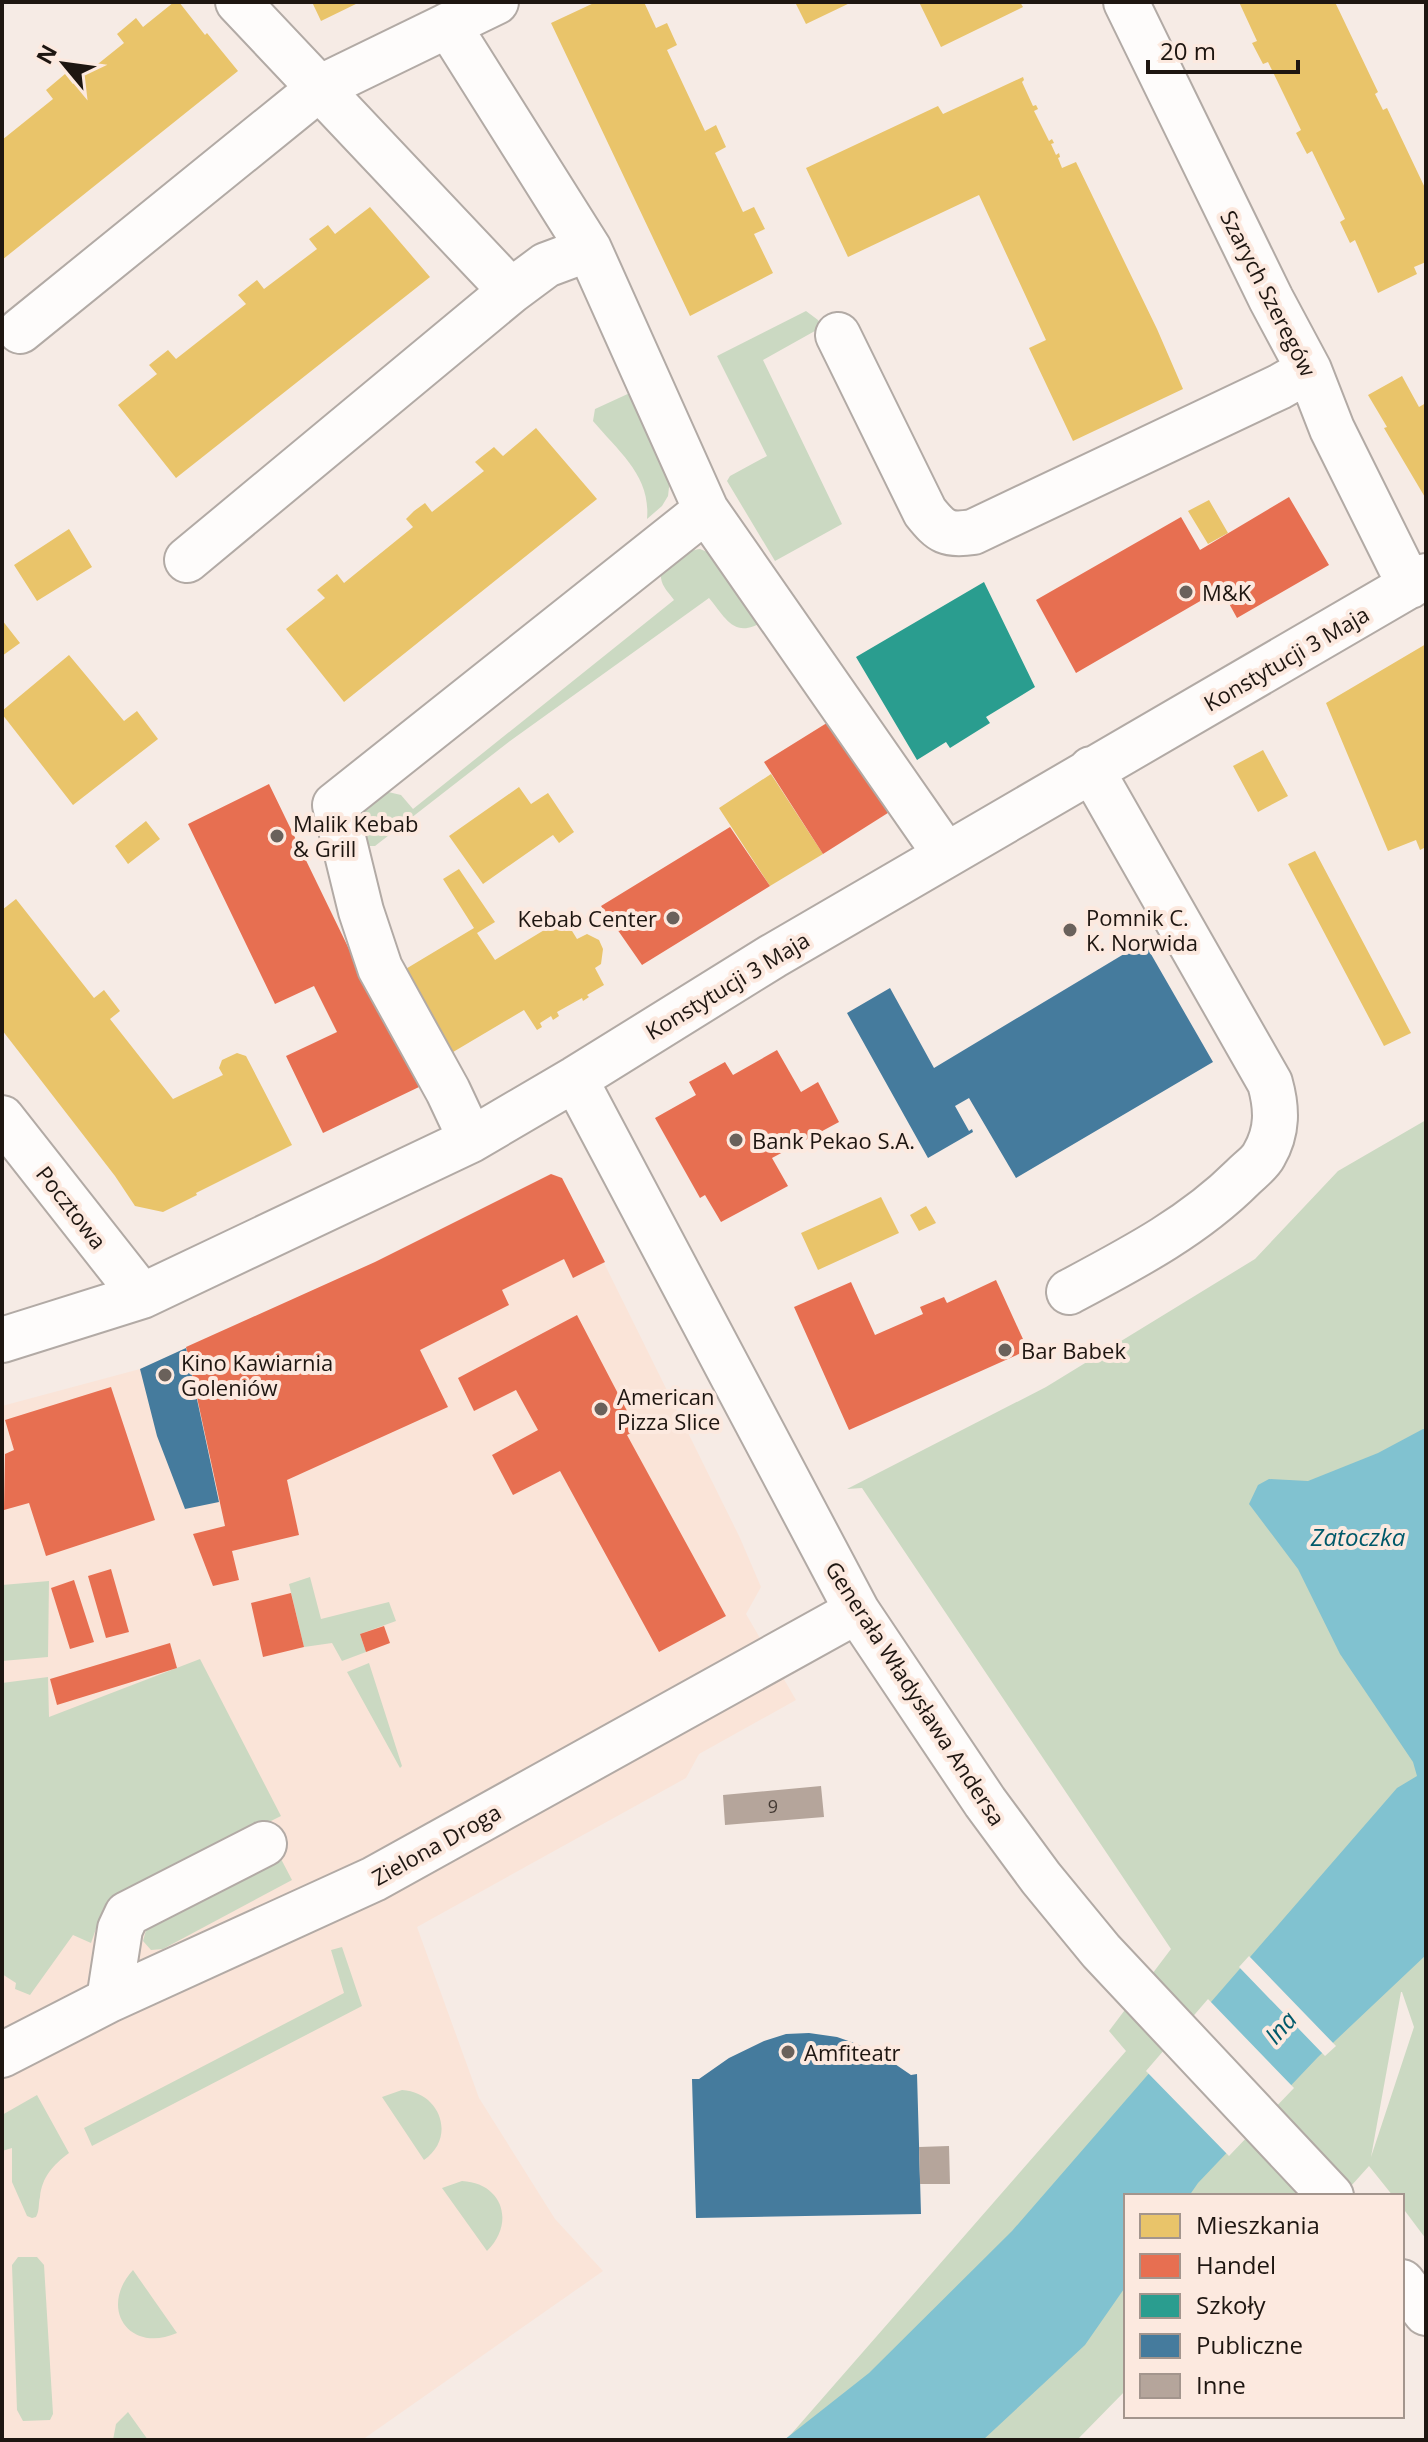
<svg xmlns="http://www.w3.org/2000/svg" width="1428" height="2442" viewBox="0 0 1428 2442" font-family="'Open Sans',sans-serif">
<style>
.built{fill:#fae4d8}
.green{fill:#cbd9c2;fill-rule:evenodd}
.water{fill:#81c2d0}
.pier{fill:#f6ebe5}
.homes{fill:#e9c46a}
.shops{fill:#e76f51}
.schools{fill:#2a9d8f}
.public{fill:#457b9d}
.building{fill:#b5a59b}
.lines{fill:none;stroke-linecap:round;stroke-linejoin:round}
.minor-casing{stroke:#b2aaa5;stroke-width:48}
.minor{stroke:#fefcfb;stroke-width:44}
.poi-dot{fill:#6a615b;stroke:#fce9df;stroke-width:3}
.labels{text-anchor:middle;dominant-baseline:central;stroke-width:8;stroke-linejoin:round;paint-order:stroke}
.number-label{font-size:18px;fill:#443a34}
.street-label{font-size:22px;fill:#1e1611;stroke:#fce9df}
.poi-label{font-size:22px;fill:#1e1611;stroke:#fce9df;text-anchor:start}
.water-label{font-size:24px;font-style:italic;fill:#00596a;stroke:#fce9df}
</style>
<rect width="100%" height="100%" fill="#f6ebe5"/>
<path class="built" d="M562 1178 740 1538 761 1587 746 1614 796 1700 699 1754 686 1778 417 1927 479 2098 555 2219 603 2271 362 2440H2V1406L140 1369Z"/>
<path class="green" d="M806 311 818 320 822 327 763 360 842 524 775 561 727 481 730 476 767 456 717 356Z
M632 392 670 479 668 496 662 506 647 519C651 476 619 452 593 421L595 409Z
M700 549 717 556 764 621C734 640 726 618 709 598L510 741 375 846H366L358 814 384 791 401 795 413 809 674 600C670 594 662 587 661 578 659 565 688 550 700 549Z
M1426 1120V2239L1402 2207V2196H1393L1369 2166 1342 2196H1126V2390L1077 2440H786L1126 2051 1109 2031 1171 1949 862 1488 847 1489 1046 1387 1255 1259 1338 1171ZM1402 1992 1414 2027 1371 2157 1401 1992Z
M310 1577 321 1619 389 1602 396 1621 360 1634 366 1652 342 1661 332 1643 304 1647 289 1584Z
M49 1581 48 1657 2 1661V1585Z
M200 1659 281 1816 109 1902 103 1909 91 1943 73 1935 30 1995 15 1989 16 1983 2 1974V1683L48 1677 49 1717Z
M369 1663 402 1766 400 1768 347 1672Z
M281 1859 292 1880 163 1949 151 1950 143 1941 146 1930Z
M342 1947 362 2006 92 2146 84 2128 344 1993 331 1950Z
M402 2090C440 2092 457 2137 424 2160L382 2097Z
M37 2095 69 2153C53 2165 42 2177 40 2197 38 2205 40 2209 36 2217L32 2218 27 2216 12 2182V2148L2 2151V2115Z
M462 2181C502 2183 516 2222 487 2251L442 2188Z
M18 2257H37L44 2265 53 2414 50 2420 23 2421 17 2410 12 2265Z
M133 2270 177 2333C129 2354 98 2308 133 2270Z
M128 2412 148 2440H113L116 2424Z"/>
<path class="water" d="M1423 1429H1426V1955L1318 2057 1198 2183 1189 2196H1126V2286L1085 2345 983 2440H784L869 2373 1012 2231 1397 1788 1417 1776 1413 1762 1340 1654 1298 1569 1249 1504 1258 1485 1269 1479 1308 1481 1378 1453Z"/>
<path class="pier" d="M1249 1956 1336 2046 1325 2056 1239 1967Z
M1208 1999 1294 2088 1229 2156 1146 2071Z"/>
<path class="homes" d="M174 2H179L205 35 207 33 238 71 2 260V140L53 99 46 90 65 74 73 84 124 43 117 34 136 18 143 27Z
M312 2H360L321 21Z
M596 2H644L656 28 667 23 677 45 667 50 705 131 716 125 726 147 715 153 743 212 754 207 765 229 754 234 773 273 690 316 551 23Z
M795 2H852L806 24Z
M919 2H1020L1023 7 941 47Z
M1239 2H1335L1378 92 1375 94 1383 110 1387 108 1426 190V262L1414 267 1417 274 1378 293 1355 240 1350 243 1340 222 1345 219 1312 151 1307 154 1296 133 1301 130 1268 62 1263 64 1252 43 1257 41Z
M1023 77 1024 80 1022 82 1033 106 1036 105 1038 109 1034 111 1049 141 1052 139 1054 143 1051 144 1056 155 1059 153 1060 157 1058 158 1062 168 1076 162 1157 329 1183 389 1073 441 1029 348 1046 340 979 195 848 257 806 168 938 106 943 114Z
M370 207 430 277 176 478 118 405 157 374 149 365 168 350 176 359 246 304 238 295 257 280 264 289 317 249 309 239 328 225 335 234Z
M1402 376 1419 407 1426 403V499L1384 428 1387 427 1368 395Z
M536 428 597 499 344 702 286 629 325 598 317 590 337 574 344 583 413 527 406 519 414 511 425 503 432 512 484 471 475 462 494 447 503 456Z
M1209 500 1228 533 1208 544 1188 511Z
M69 529 92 567 37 601 14 565Z
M2 620 20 643 2 656Z
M1426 644V847L1420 850 1416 840 1388 851 1326 703Z
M69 655 124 721 137 711 158 739 73 805 2 714V711Z
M1263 750 1288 796 1258 812 1233 766Z
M771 774 823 854 770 886 719 808Z
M519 787 531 804 548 793 574 832 559 843 553 835 483 884 449 836Z
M146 821 160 839 128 864 115 846Z
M1315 851 1411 1033 1384 1046 1288 864Z
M459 869 495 922 477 933 495 960 564 918 577 939 587 934 599 940 603 949 601 964 595 968 604 985 587 995 589 997 583 1001 582 998 557 1012 559 1016 553 1020 551 1016 540 1023 542 1027 537 1030 524 1010 443 1058 394 976 474 928 443 879Z
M16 899 94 998 104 990 120 1011 110 1019 173 1099 223 1075 219 1068 222 1060 237 1053 246 1056 292 1145 196 1193 197 1195 163 1212 135 1206 115 1176 2 1030V910Z
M881 1197 899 1233 818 1270 801 1233Z
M926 1206 936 1223 919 1231 910 1215Z"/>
<path class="shops" d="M1289 497 1329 565 1237 618 1221 589 1076 673 1036 600 1181 517 1200 550Z
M830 721 891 811 823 854 764 762Z
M269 784 380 1013 383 1011 419 1087 323 1133 286 1056 337 1032 314 986 275 1004 188 824Z
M730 827 770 886 642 965 601 906Z
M777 1050 801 1092 818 1082 839 1122 772 1158 788 1186 721 1222 705 1195 700 1198 655 1118 696 1095 689 1082 725 1062 733 1075Z
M551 1174 562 1178 605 1262 573 1278 564 1259 502 1290 509 1305 420 1350 448 1407 287 1480 299 1535 232 1551 239 1580 213 1586 193 1534 225 1526 186 1347 375 1262Z
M996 1280 1028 1350 849 1430 794 1307 851 1282 875 1335 923 1314 920 1307 944 1297 947 1303Z
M577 1315 637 1430 627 1435 726 1616 659 1652 560 1471 513 1495 492 1455 538 1430 516 1390 474 1411 458 1378Z
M111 1387 155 1520 46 1556 29 1503 4 1510 5 1454 14 1450 5 1420Z
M111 1569 129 1632 106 1638 88 1576Z
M74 1580 94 1642 70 1649 51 1588Z
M291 1593 304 1647 263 1657 251 1603Z
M384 1626 390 1643 366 1652 360 1634Z
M170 1643 177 1668 57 1705 50 1679Z"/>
<path class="schools" d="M984 582 1035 687 986 717 990 723 950 748 946 742 917 760 856 657Z"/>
<path class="public" d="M1144 942 1213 1062 1016 1178 969 1098 955 1106 969 1131 972 1129 973 1132 928 1158 847 1013 890 988 934 1068Z
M186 1348 219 1502 185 1509 157 1436 140 1369Z
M809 2033 837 2037 857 2044 892 2062 911 2075 917 2074 921 2214 696 2218 692 2079H699L729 2058 764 2041 786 2034Z"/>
<path class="building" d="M821 1786 824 1817 725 1825 723 1795Z
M949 2146 950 2184H920L919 2147Z"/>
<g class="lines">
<defs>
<path id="minor" d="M238 2 511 291 546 265 589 249
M1126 2 1271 299 1309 370 1332 429 1410 586
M448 25 589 249 706 510 946 855
M20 331 321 87 496 2
M838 335 925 512C941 532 947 536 973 532L1279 387 1309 370
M187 560 511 291
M575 1079 857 1611 985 1802 1041 1878 1101 1951 1331 2196
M2 1118 142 1296
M471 1140 448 1091 380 968 361 911 335 805 706 510
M1069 1292C1131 1259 1193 1227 1243 1177 1250 1170 1260 1163 1264 1155 1278 1131 1277 1108 1270 1083L1091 769
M2 1340 142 1296 471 1140 575 1079 773 956 1426 576
M109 2000 120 1929 127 1914 264 1844
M2 2055 109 2000 374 1879 857 1611
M1402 2282 1426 2313"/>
</defs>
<use href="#minor" class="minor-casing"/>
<use href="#minor" class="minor"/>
</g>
<g class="poi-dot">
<circle cx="1186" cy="592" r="8"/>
<circle cx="277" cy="836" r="8"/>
<circle cx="673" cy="918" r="8"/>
<circle cx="1070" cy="930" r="8"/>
<circle cx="736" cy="1140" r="8"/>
<circle cx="1005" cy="1350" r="8"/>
<circle cx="165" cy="1375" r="8"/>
<circle cx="601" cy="1409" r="8"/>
<circle cx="788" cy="2052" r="8"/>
</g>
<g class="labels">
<g class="number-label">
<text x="773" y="1806">9</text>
</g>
<g class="street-label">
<text transform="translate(1269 293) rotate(63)">Szarych Szeregów</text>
<text transform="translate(1286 658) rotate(-30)">Konstytucji 3 Maja</text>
<text transform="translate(727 985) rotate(-31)">Konstytucji 3 Maja</text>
<text transform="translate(72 1207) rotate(52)">Pocztowa</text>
<text transform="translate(916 1693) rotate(57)">Generała Władysława Andersa</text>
<text transform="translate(436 1844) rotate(-29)">Zielona Droga</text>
</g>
<g class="poi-label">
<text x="1202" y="592">M&amp;K</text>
<text x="293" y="823">Malik Kebab<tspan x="293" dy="25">&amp; Grill</tspan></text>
<text x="1086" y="917">Pomnik C.<tspan x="1086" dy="25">K. Norwida</tspan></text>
<text x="657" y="918" text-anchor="end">Kebab Center</text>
<text x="752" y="1140">Bank Pekao S.A.</text>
<text x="1021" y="1350">Bar Babek</text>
<text x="181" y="1362">Kino Kawiarnia<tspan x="181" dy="25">Goleniów</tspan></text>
<text x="617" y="1396">American<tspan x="617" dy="25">Pizza Slice</tspan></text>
<text x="804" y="2052">Amfiteatr</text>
</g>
<g class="water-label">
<text x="1358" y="1536">Zatoczka</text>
<text transform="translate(1280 2027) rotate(-49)">Ina</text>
</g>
</g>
<rect width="1428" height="2442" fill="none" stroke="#1e1611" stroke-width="8"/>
<rect x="1124" y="2194" width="280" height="224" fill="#fce9df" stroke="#a3958d" stroke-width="2"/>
<rect x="1140" y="2214" width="40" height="24" fill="#e9c46a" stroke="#a3958d" stroke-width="2"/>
<text x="1196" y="2234" font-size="24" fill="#1e1611">Mieszkania</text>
<rect x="1140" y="2254" width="40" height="24" fill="#e76f51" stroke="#a3958d" stroke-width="2"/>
<text x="1196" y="2274" font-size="24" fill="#1e1611">Handel</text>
<rect x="1140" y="2294" width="40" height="24" fill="#2a9d8f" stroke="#a3958d" stroke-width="2"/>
<text x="1196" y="2314" font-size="24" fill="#1e1611">Szkoły</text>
<rect x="1140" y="2334" width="40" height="24" fill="#457b9d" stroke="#a3958d" stroke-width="2"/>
<text x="1196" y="2354" font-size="24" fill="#1e1611">Publiczne</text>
<rect x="1140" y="2374" width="40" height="24" fill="#b5a59b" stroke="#a3958d" stroke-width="2"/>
<text x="1196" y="2394" font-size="24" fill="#1e1611">Inne</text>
<g transform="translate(64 64) rotate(299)" stroke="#fce9df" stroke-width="6" paint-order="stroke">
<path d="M0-6L14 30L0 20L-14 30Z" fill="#1e1611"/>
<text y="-12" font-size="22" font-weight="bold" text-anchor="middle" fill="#1e1611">N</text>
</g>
<path d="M1148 60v12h150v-12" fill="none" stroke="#1e1611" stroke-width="4"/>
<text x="1160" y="60" font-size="24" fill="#1e1611" stroke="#fce9df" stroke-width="6" paint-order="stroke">20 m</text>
</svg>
